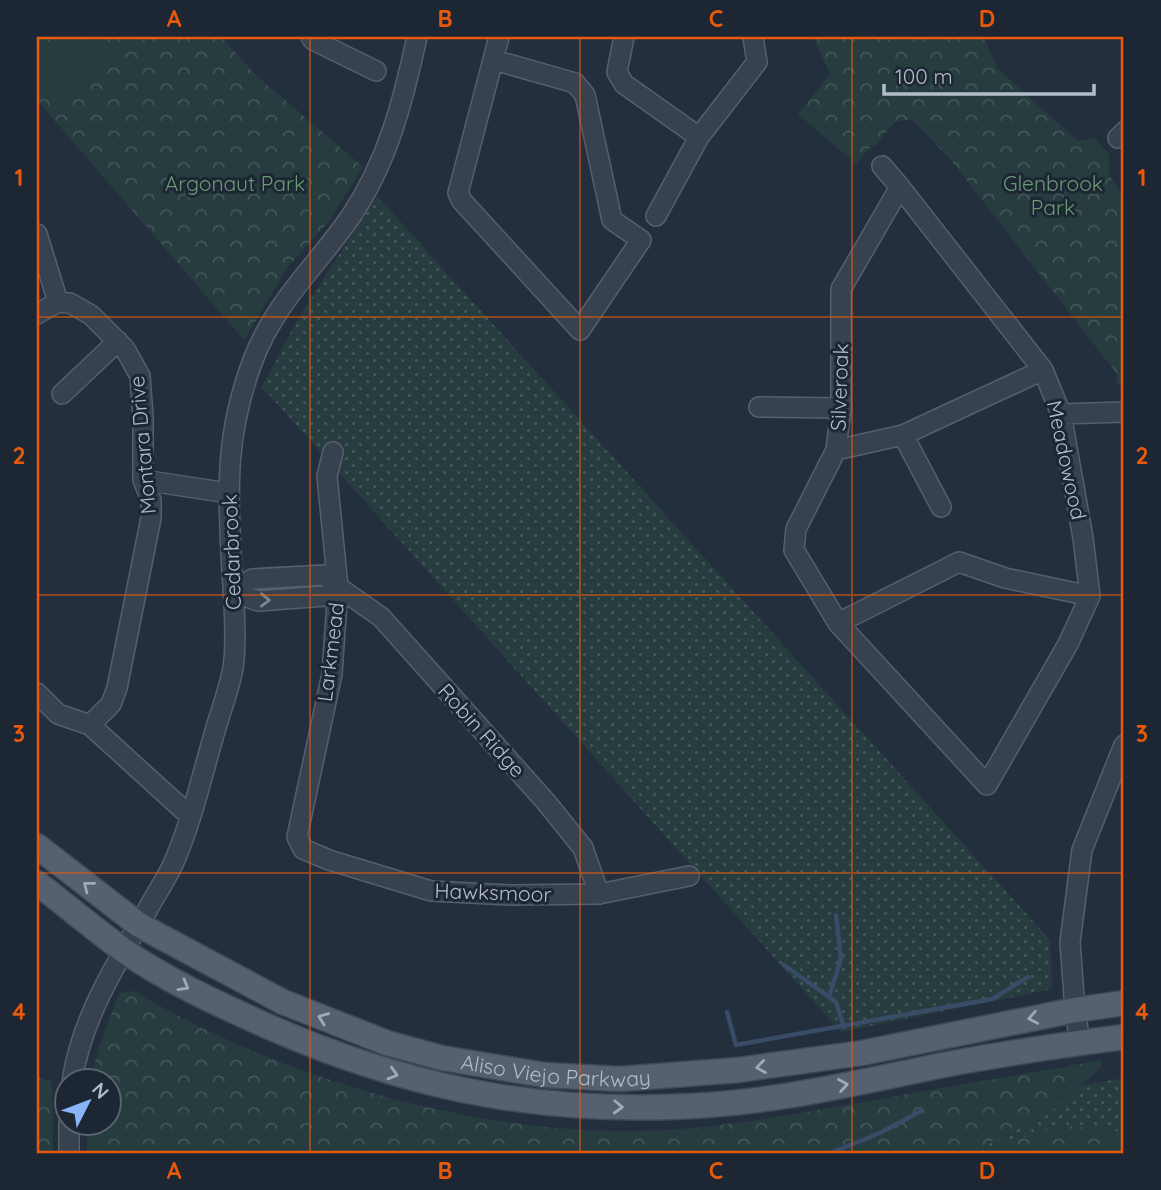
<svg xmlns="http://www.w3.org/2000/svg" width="1161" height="1190" viewBox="0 0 1161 1190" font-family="Quicksand,sans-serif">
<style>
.grass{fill:url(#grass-dots)}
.forest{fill:url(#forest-crowns)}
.pitch{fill:#263c3f}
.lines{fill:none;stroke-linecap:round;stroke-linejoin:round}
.stream{stroke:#394c67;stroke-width:4.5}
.minor-casing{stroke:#565f6c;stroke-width:22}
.major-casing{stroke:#414a57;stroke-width:27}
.minor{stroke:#38414e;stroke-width:19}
.major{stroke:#56606e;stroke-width:24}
.oneway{stroke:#7c8592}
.oneway2{stroke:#a1aab7}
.grid{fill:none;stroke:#e8590c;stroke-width:2;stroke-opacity:0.55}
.labels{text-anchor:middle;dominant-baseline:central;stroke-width:6;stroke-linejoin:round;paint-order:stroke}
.park-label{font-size:21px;fill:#6b9a76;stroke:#1d2633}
.street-label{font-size:21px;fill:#b4bcc9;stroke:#1d2633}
.neatline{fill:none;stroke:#e8590c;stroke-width:2.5}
.grid-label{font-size:23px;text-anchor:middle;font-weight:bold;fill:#e8590c}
</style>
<defs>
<pattern id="grass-dots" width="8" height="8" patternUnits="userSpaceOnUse" patternTransform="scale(1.75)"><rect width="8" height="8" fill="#263c3f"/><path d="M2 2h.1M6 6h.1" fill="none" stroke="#435659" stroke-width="1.8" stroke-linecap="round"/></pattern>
<pattern id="forest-crowns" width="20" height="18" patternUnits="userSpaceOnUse" patternTransform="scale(1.75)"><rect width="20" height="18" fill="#263c3f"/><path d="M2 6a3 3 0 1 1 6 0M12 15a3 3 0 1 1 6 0" fill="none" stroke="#435659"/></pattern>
</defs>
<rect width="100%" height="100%" fill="#242f3e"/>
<path class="grass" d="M377 196 1050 940 1052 989 841 1032 262 387 299 317Z
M1124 1078V1153H641L840 1128Z"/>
<path class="forest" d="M37 37H221L259 78 363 167 329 221 287 268 244 340 37 100Z
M813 37H983L999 70 1078 141 1094 138 1109 155V174L1124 199V385L1117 384V374L951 160 912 120 895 121 875 146 872 145 856 164 798 114 830 74Z
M134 991C278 1078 479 1136 648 1131 716 1129 784 1116 852 1104 935 1089 1018 1075 1102 1060L1101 1067 1049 1114 967 1153H87V1124H108V1082L91 1081 98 1050 119 993Z
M37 1077 52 1082 53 1153H37Z
M1063 1125 1124 1132V1153H983L1006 1143Z"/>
<path class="pitch" d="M63 37H80L105 57 63 107 37 85V69Z"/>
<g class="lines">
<path class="stream" d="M784 965 836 1002 844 1027
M829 997 841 959 836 915
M727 1012 736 1045 992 999 1028 977
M833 1152 880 1133 921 1111"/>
<defs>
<path id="minor" d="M311 37 313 40 376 71
M624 37 617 72 624 84 699 137
M494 60 575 83 585 95 612 220 641 240 580 330 462 201 458 193 499 37
M1118 138 1124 132
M882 166 900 187 1043 370 1061 414 1083 538 1090 596 1068 644 987 785 838 623 794 550 796 529 836 450 841 408V289L900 187
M656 216 699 137 757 62 753 37
M37 234 58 302
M37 314 58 302 70 303 91 315 125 349 140 376 143 416V480L151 500V518L117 688 111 704 90 725
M62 394 118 341
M759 407 841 408
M1061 414 1124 412
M903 435 941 507
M836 450 903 435 1043 370
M333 452 327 476 338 587 332 674 297 837 303 849 329 860 431 891 511 895 599 894 689 876
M143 480 228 493
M233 592 252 579 325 575 338 587 381 617 546 802 583 848 599 894
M233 592 258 601 326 596 338 587
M838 623 959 562 1005 578 1090 596
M37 693 58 714 90 725 190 816
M1080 1043 1075 1010 1070 942 1082 850 1124 745
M72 1082C81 1018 118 961 149 907 157 892 167 878 174 862 191 823 201 780 213 738 219 715 229 691 233 668 237 642 234 598 232 572 228 492 224 437 253 360 276 300 317 266 351 216 388 161 403 101 417 37
M69 1124V1153"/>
<g id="major">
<path id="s1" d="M37 846 139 925 283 1002 387 1043 442 1058 544 1075 620 1079 738 1070 862 1053 1075 1010 1124 1003"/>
<path d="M37 883C66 905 94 929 123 950 160 976 203 997 245 1016 391 1084 530 1115 692 1106 782 1102 871 1079 959 1062 1014 1052 1069 1044 1124 1037"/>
</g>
</defs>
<use href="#minor" class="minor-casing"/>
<use href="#major" class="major-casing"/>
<use href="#minor" class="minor"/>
<use href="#major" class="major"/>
</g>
<defs><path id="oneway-chevron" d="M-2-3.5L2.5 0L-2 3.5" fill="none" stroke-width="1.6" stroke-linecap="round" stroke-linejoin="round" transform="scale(1.75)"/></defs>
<use class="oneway" href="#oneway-chevron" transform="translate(265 600) rotate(1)"/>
<g class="oneway2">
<use href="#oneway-chevron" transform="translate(88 886) rotate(-142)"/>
<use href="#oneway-chevron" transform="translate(184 986) rotate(30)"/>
<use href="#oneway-chevron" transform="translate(323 1018) rotate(-159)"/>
<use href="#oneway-chevron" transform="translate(1033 1018) rotate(169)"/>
<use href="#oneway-chevron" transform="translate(761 1067) rotate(172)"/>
<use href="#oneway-chevron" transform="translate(393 1074) rotate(17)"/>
<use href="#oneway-chevron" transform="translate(843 1085) rotate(-10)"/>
<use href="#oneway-chevron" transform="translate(618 1107) rotate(2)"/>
</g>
<path class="grid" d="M310 37V1153M580 37V1153M852 37V1153M37 317H1124M37 595H1124M37 873H1124"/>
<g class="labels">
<g class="park-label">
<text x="235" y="183">Argonaut Park</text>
<text x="1053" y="183">Glenbrook<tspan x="1053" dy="24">Park</tspan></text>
</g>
<g class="street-label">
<text transform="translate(839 387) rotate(-88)">Silveroak</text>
<text transform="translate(142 445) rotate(-95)">Montara Drive</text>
<text transform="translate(1067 460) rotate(78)">Meadowood</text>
<text transform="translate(231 552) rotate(-92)">Cedarbrook</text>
<text transform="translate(330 652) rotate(-83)">Larkmead</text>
<text transform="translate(482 730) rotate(48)">Robin Ridge</text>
<text transform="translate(493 892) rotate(2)">Hawksmoor</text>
<text stroke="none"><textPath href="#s1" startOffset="576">Aliso Viejo Parkway</textPath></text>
</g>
</g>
<rect width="1161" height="1190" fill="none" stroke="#1d2633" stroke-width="77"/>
<g transform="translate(88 1102) rotate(48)"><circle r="33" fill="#1d2633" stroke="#59626f" stroke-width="2"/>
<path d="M0-5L12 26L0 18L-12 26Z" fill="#8ab4f8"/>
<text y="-10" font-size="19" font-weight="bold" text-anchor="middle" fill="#b4bcc9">N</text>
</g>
<path d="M884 84v10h210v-10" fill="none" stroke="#b4bcc9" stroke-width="3.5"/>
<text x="895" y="84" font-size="21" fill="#b4bcc9" stroke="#1d2633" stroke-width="5" paint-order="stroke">100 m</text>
<rect x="38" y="38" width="1084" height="1114" class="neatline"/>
<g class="grid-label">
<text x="174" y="27">A</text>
<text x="445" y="27">B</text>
<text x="716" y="27">C</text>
<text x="987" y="27">D</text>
<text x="19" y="186">1</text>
<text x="1142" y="186">1</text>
<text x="19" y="464">2</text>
<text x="1142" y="464">2</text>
<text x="19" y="742">3</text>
<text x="1142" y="742">3</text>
<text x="19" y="1020">4</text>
<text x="1142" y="1020">4</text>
<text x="174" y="1179">A</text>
<text x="445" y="1179">B</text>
<text x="716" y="1179">C</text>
<text x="987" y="1179">D</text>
</g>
</svg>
